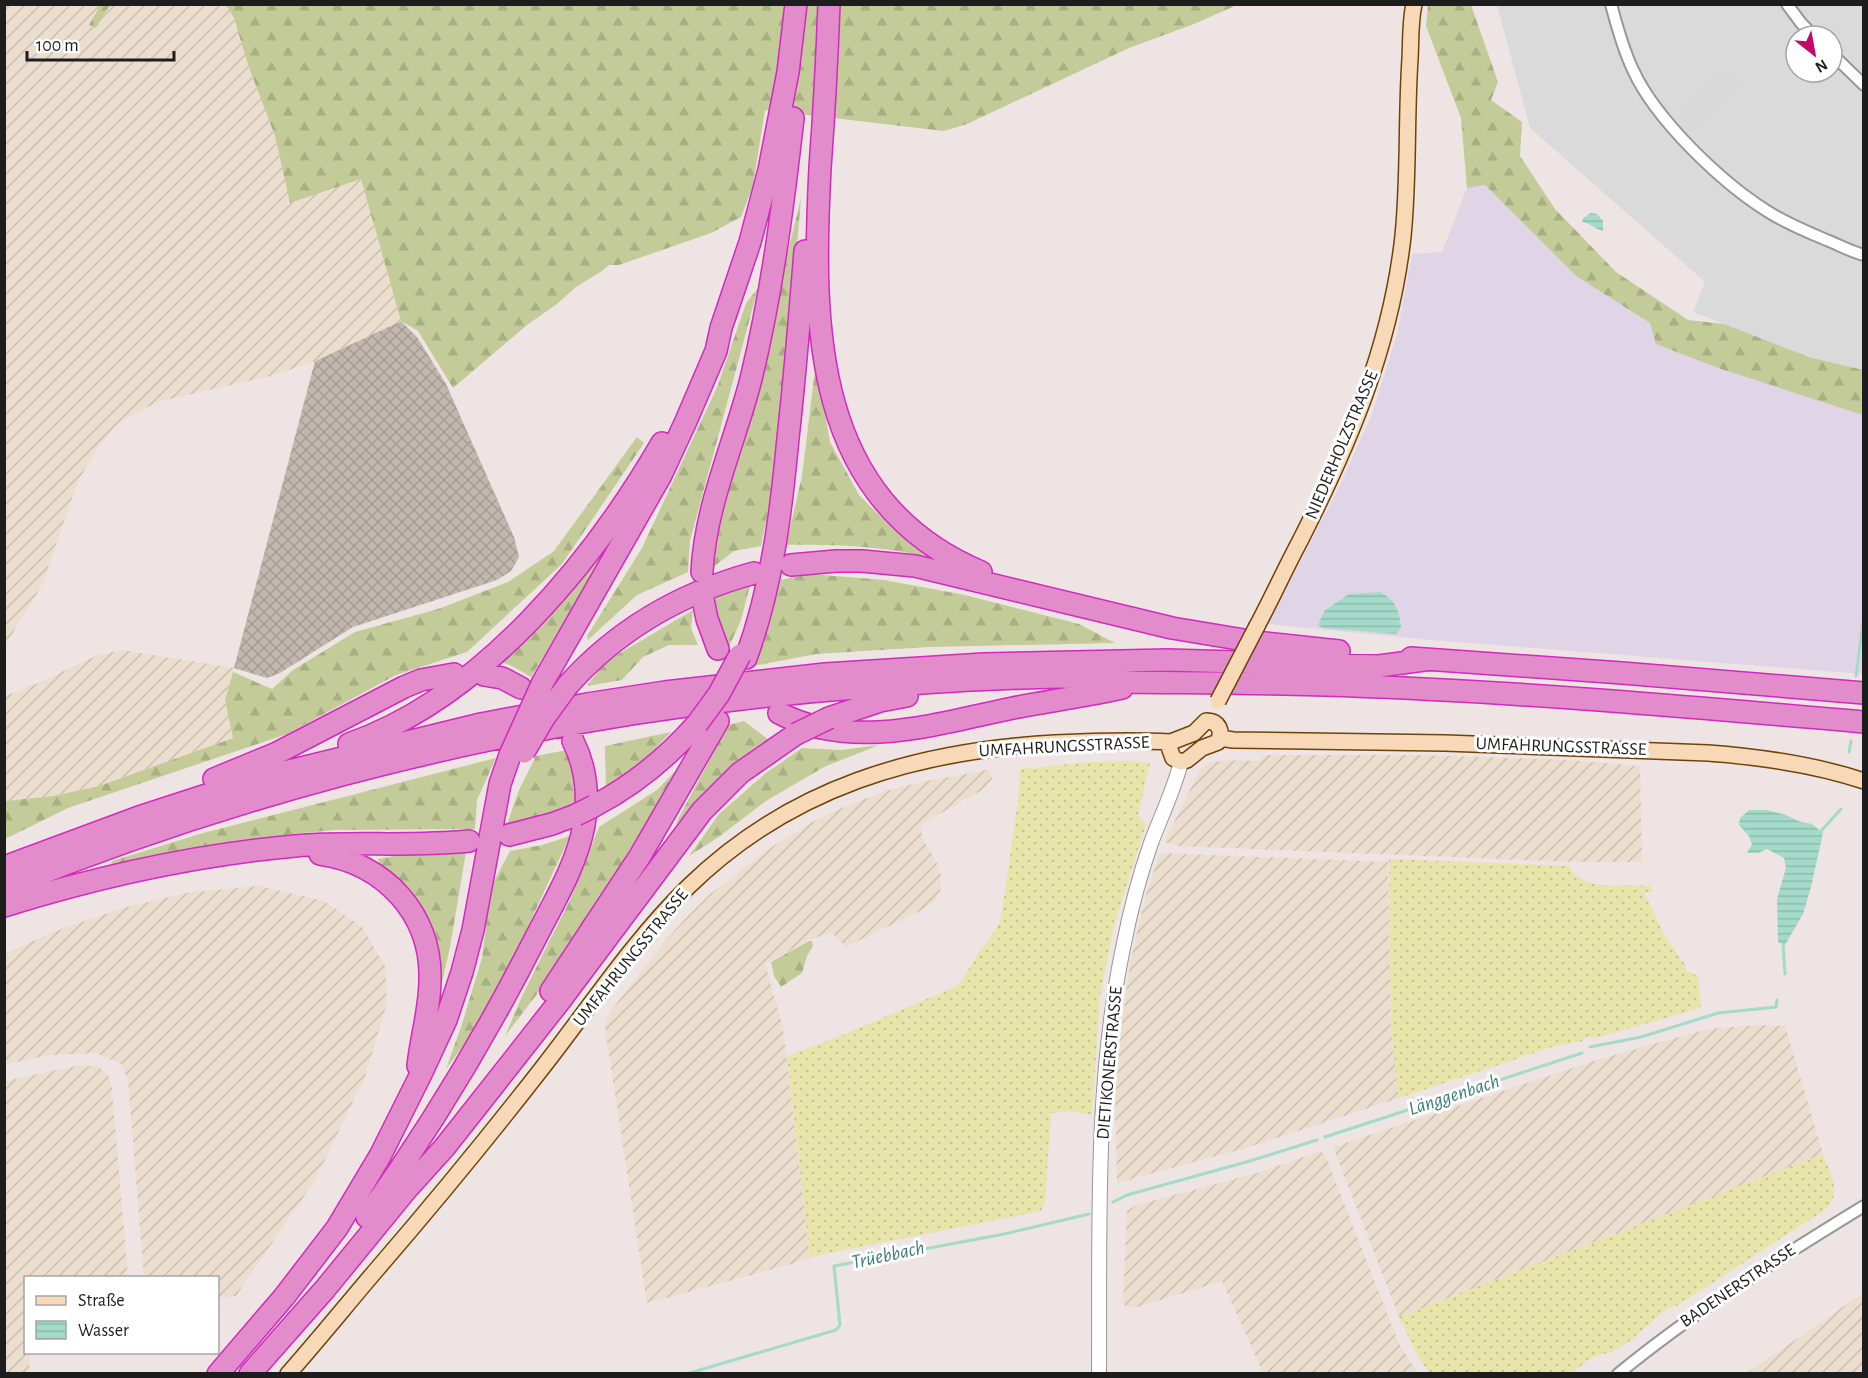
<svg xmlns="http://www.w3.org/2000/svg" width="1868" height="1378" viewBox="0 0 1868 1378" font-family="'Alegreya Sans',sans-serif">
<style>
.residential{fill:#dbdada;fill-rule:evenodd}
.industrial{fill:#e0d5e7}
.construction{fill:url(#construction-cross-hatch)}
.farmland{fill:url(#farmland-furrows)}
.grass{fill:url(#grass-dots)}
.forest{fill:url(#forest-firs)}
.parking{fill:#d9d9d9}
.water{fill:url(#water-rules)}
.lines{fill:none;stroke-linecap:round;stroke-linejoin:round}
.stream{stroke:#a4dac9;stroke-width:3}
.minor-casing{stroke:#979797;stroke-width:14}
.tertiary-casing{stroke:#979797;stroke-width:16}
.secondary-casing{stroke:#6f4308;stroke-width:18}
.motorway-casing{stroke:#d229be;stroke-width:24}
.minor{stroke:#fff;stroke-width:10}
.tertiary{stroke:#fff;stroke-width:14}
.secondary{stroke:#f7d8b7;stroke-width:15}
.motorway{stroke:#e38ccb;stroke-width:21}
.secondary-bridge-casing{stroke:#6f4308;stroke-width:18;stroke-linecap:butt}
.motorway-bridge-casing{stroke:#d229be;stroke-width:24;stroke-linecap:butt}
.secondary-bridge{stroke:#f7d8b7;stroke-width:15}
.motorway-bridge{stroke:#e38ccb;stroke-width:21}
.labels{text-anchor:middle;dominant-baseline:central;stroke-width:6;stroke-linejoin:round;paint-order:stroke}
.street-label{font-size:18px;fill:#1d1d1d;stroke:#fff}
.water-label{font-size:20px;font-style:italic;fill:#3b7b79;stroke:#fff}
</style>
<defs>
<pattern id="construction-cross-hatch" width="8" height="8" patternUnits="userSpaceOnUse" patternTransform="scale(1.5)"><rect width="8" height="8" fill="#c2b7ae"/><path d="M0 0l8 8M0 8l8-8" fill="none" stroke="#a69d95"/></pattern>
<pattern id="farmland-furrows" width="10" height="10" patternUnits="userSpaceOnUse" patternTransform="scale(1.5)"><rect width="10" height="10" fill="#ecdece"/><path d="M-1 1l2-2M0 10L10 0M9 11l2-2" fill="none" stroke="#cabeb0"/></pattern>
<pattern id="grass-dots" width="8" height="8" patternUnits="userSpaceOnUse" patternTransform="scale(1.5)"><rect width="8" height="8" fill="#e7e5aa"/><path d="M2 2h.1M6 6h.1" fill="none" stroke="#c6c492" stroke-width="1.8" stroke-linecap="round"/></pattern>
<pattern id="forest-firs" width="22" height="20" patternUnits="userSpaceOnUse" patternTransform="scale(1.5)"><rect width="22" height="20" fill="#c3cc98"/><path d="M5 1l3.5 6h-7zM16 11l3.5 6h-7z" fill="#a7af83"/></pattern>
<pattern id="water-rules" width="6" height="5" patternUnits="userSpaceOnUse" patternTransform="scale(1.5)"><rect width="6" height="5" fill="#a4dac9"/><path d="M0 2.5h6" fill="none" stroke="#8dbbac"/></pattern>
</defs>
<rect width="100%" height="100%" fill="#eee4e3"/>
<path class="residential" d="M1497 5H1863V370L1809 357 1693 312 1705 282 1530 128ZM1796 36H1832V72H1796Z"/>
<path class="industrial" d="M1485 185 1576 276 1650 323 1863 415V674L1431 640 1268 624 1339 487 1372 414 1397 334 1412 254 1442 252 1467 188Z"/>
<path class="construction" d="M401 321 417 337 446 384 514 537 519 557 511 571 497 580 353 627 280 673 267 678 234 668 315 361Z"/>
<path class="farmland" d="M5 5H101L89 25 96 28 110 5H226L234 18 248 65 275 136 291 202 361 179 401 321 315 361 275 375 162 401 143 409 118 424 99 446 78 481 42 585 5 646Z
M123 650 234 668 225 700 233 738 99 786 53 796 5 801V696L38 683 98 655Z
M1266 755H1421L1570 760 1640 766 1642 862H1577L1177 846 1164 842 1201 768 1210 763 1224 760 1259 761Z
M986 770 991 772 992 779 982 790 922 824 921 830 922 837 938 865 941 876V888L935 901 922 910 846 947 831 932 809 940 765 964 783 1028 810 1259 647 1303 606 1035 605 1026 610 1012 664 942 686 918 709 895 770 848 814 821 851 804 886 791 921 782Z
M1160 853 1388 862 1391 1031 1399 1098 1246 1148 1117 1183 1115 1104 1120 1038 1130 963 1146 894Z
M260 886 324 901 362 927 385 966 387 1003 365 1077 315 1180 236 1296 218 1298V1278L144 1277 128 1080 121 1064 96 1053 51 1055 5 1064V954L53 932 122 908 191 892Z
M1762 1025 1785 1026 1823 1154 1399 1317 1333 1147 1597 1060 1696 1032 1718 1028Z
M81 1065 99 1067 111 1079 128 1277 26 1278V1352L30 1353 29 1373H5V1081Z
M1321 1151 1326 1157 1399 1344 1418 1373H1263L1222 1281 1138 1307 1125 1306 1123 1302 1127 1211 1136 1205 1257 1173Z
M1863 1293V1373H1746L1801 1336Z"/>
<path class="grass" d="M1129 761 1150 763 1138 815 1146 825 1113 929 1100 997 1092 1115 1071 1111 1051 1113 1045 1202 1041 1211 810 1257 787 1056 843 1035 957 986C965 978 969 968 975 958 984 944 996 934 1001 918L1018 801 1020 769 1090 762Z
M1389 859 1571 866V871C1593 893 1622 883 1650 886L1654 892H1644L1665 937 1686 966V972H1691L1698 977 1701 1008 1599 1037 1583 1038V1041L1555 1046 1399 1098 1391 1031Z
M1823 1154C1831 1176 1843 1192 1825 1210L1678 1305 1665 1310 1630 1341 1612 1352 1598 1355 1586 1361 1578 1369 1565 1374 1429 1373 1415 1351 1399 1317Z"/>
<path class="forest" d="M101 4 110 5 96 28 89 25Z
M226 5H1237L1194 24 1129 48 967 124 944 131 765 110 753 185 741 217 711 233 619 265H609L602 271 576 287 557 304 527 325 453 388 418 331 401 321 361 179 290 203 275 136 248 65 234 18Z
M1428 5H1471L1498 82 1491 100 1522 122 1520 156 1555 209 1616 272 1688 320 1724 324 1809 357 1863 370V415L1721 369 1656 344 1650 323 1576 276 1485 185 1467 188 1461 118 1426 26Z
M801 198 787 367 776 471 761 546 734 551 712 568 714 527 772 316Z
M758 288 690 541 688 572 637 595 588 640 587 636 642 548 718 385 746 303Z
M816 362 830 442 859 495 894 530 933 555 932 558C884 546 834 544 786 545L802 476Z
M637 437 644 443 562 564 467 652 396 675 287 734 68 808 5 839V801L53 796 99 786 233 738 225 700 233 672 272 689 293 670 355 632 438 609 508 582 554 551Z
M646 483 531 677 512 666 495 660Z
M811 574 884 580 965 595 1079 624 1115 643 929 647 816 654 753 666 763 639 779 580Z
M751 582 741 620 728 649 715 618 712 594Z
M693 610 691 628 698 645H669L643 657 622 680 587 686 605 662Z
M744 721 769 740 729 773 675 825 728 725Z
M671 732 632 773 606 791 605 746Z
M879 745 824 767 766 801 720 836 689 856 719 814 766 773 802 748 841 750Z
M567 750 577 779V805L544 818 506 827 519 790 536 756Z
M496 758 477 800 475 829 335 830 292 834 132 866 109 868 112 861 203 833Z
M681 765 563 960 505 1036 522 996 570 900 599 827 657 790Z
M570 836 497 993 466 1042 446 1069 462 1024 482 958 491 887 510 851 542 845Z
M466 852 450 947 439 995 403 885 379 863 378 859 400 855Z
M809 941H812L813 946 807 956 802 973 781 987 774 976 771 962Z"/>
<path class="parking" d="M1728 67 1744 86 1691 132 1678 116 1687 108 1684 103Z"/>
<path class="water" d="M1591 213 1597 214 1603 221V231C1595 229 1590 223 1582 222L1583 218Z
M1380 592C1396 601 1399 609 1401 627L1396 634 1323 628 1318 625 1325 610 1349 594Z
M1749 810H1767L1786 815 1801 822 1812 824 1823 833 1811 887 1803 914 1785 945 1778 942 1777 899 1786 868 1784 858 1767 849 1758 853H1747L1752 844 1749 836 1739 825 1740 818Z"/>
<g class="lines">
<path class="stream" d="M1856 676 1864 615
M1849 752 1851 741
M1821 831 1841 809
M1783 944 1785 974
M1590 1047 1641 1037 1718 1013 1776 1007 1777 1000
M1325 1137 1582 1053
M1113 1202 1127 1195 1250 1161 1317 1140
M686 1374 836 1330 840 1325 834 1266 1004 1234 1089 1214"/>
<defs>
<path id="minor" d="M1611 4C1617 27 1623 49 1633 70 1656 120 1721 182 1767 211 1787 224 1808 232 1829 241 1841 246 1852 252 1864 255
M1787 4 1801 23 1814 36
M1832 54 1864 85
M1618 1374C1695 1311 1779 1258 1864 1206"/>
<path id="tertiary" d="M1099 1374C1100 1232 1094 1087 1123 948 1130 912 1139 877 1151 843 1161 816 1174 790 1181 762"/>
<path id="secondary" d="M1257 626C1272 598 1285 569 1300 541 1349 444 1391 346 1403 236 1409 177 1406 118 1410 59 1411 41 1410 22 1414 4
M1206 721C1219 721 1223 731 1218 742L1202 748 1187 760 1181 762 1173 758 1169 747 1171 742 1194 733Z
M1220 738 1233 740 1445 743 1708 753C1761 757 1813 764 1864 781
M288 1374C319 1339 348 1303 378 1268 435 1202 490 1135 543 1067 590 1007 633 941 688 887 790 787 916 751 1055 743 1093 741 1133 740 1171 742"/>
<path id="motorway" d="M829 4C827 59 824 114 820 168 812 325 811 500 981 572
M791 565 836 561H862L915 566 1172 628 1256 642 1339 651
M702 572C705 506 735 442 751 379 772 293 783 206 793 118
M703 599 707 619 718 649
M746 658C772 587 781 513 788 438 795 376 800 313 805 251
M1411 658 1622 673 1864 693
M484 675 502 678 521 688
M543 682 661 475 686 421 716 351 721 328 750 242 769 170 788 72 796 4
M568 685C619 628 681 593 754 573
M779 713C853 751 936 724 1013 708 1050 701 1086 696 1122 688
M829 718 880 701 907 696
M349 744C482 698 593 562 662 443
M214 779 277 753 404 687 421 680 454 674
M594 806C634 785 667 758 697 724
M509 835 552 824 576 815
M320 854C384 863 432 914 430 980 430 1009 421 1037 418 1066
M4 867 139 817 256 779 481 724 587 704 665 692 825 674 984 664 1167 660 1379 666 1424 660
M4 888C281 776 572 708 869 687 932 682 996 678 1059 677 1081 677 1103 682 1125 682 1201 683 1277 683 1353 686 1523 692 1693 707 1864 722
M4 906C100 876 196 855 295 846 352 841 411 847 469 841
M551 991 640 856 718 721
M367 1217C430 1128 487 1034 536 937 554 902 577 864 584 825 589 796 586 767 573 741
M218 1374 284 1297 337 1228 380 1156 421 1074 446 1020 462 972 473 930 500 784 510 755
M250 1374 325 1289 406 1190 444 1148 478 1105 559 1002 702 811 740 773 796 734"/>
</defs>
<use href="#minor" class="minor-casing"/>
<use href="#tertiary" class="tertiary-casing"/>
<use href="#secondary" class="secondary-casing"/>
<use href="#motorway" class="motorway-casing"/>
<use href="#minor" class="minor"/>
<use href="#tertiary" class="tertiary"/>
<use href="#secondary" class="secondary"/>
<use href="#motorway" class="motorway"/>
<defs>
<path id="secondary-bridge" d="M1218 701 1257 626"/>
<path id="motorway-bridge" d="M697 724 719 694 740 655
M796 734 829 718
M524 752 544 718 568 685
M510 755 543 682
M576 815 594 806"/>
</defs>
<use href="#secondary-bridge" class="secondary-bridge-casing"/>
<use href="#motorway-bridge" class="motorway-bridge-casing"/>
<use href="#secondary-bridge" class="secondary-bridge"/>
<use href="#motorway-bridge" class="motorway-bridge"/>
</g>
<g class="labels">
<g class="street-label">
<text transform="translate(1342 445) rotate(-67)">NIEDERHOLZSTRASSE</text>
<text transform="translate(1064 747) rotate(-3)">UMFAHRUNGSSTRASSE</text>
<text transform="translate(1561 747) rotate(2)">UMFAHRUNGSSTRASSE</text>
<text transform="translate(631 958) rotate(-51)">UMFAHRUNGSSTRASSE</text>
<text transform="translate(1110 1063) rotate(-85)">DIETIKONERSTRASSE</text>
<text transform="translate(1738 1286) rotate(-34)">BADENERSTRASSE</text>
</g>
<g class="water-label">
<text transform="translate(1454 1095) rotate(-18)">Länggenbach</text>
<text transform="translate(888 1255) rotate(-12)">Trüebbach</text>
</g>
</g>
<rect width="1868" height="1378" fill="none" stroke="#1d1d1d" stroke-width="12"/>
<rect x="24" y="1276" width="195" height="78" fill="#ffffff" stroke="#a5a5a5" stroke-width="1.5"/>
<rect x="36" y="1296" width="30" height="9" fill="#f7d8b7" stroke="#a5a5a5" stroke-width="1.5"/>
<text x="78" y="1306" font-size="18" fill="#1d1d1d">Straße</text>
<rect x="36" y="1321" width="30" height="18" fill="url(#water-rules)" stroke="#a5a5a5" stroke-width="1.5"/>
<text x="78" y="1336" font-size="18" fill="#1d1d1d">Wasser</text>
<g transform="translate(1814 54) rotate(149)"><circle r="28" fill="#ffffff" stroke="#a5a5a5" stroke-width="1.5"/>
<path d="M0-4.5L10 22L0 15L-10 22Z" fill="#c3076c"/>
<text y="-9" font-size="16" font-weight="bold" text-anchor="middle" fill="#1d1d1d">N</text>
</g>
<path d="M27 51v9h147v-9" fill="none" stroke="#1d1d1d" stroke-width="3"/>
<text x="36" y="51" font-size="18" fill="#1d1d1d" stroke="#ffffff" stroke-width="4.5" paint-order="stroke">100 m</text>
</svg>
